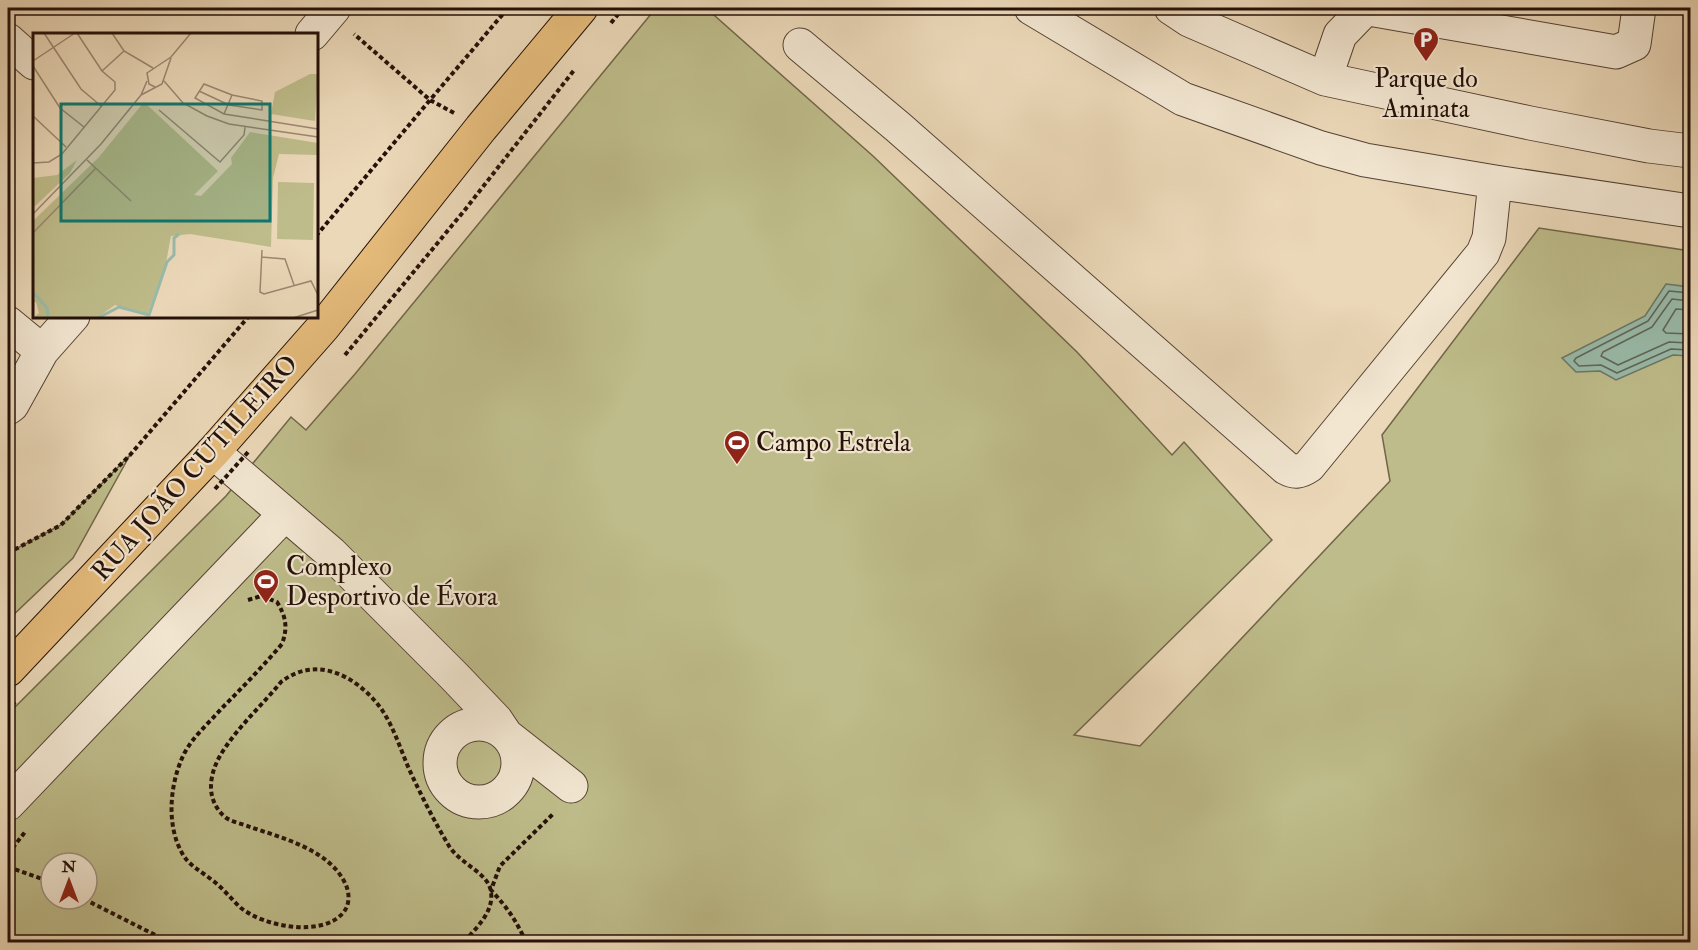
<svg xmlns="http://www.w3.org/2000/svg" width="1698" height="950" viewBox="0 0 1698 950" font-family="'IM FELL Double Pica',serif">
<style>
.green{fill:#bebc8a;stroke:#716649;stroke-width:1.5;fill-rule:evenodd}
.water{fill:#9ba;stroke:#6a7769;stroke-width:1.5}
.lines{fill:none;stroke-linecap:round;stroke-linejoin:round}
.shore{stroke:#5e6659;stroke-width:1.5}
.minor-casing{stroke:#564234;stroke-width:35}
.major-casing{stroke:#241008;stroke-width:35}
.path{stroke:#241008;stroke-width:4;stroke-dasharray:4.5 3;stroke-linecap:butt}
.minor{stroke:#f2e6d1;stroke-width:33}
.major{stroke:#e6bc7c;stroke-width:33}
.path-bridge{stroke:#241008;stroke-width:4;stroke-dasharray:4.5 3;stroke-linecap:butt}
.labels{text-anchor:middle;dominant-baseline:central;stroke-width:4.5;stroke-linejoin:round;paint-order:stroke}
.poi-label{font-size:26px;fill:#241008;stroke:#f2e6d1;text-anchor:start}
.street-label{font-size:26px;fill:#241008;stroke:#f2e6d1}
.inset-river{fill:none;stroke:#9ba;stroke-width:3}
.inset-road{fill:none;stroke:#9b8872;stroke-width:1.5}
.view{fill:#0f766e;fill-opacity:0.15;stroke:#0f766e;stroke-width:3}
.inset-edge{fill:none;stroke:#241008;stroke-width:3}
</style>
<rect width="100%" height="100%" fill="#ebd8b8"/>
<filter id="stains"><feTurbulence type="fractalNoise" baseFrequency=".00333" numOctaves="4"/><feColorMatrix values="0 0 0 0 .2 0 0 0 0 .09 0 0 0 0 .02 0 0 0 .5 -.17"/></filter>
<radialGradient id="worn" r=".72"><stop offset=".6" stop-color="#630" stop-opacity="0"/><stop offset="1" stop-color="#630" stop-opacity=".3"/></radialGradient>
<path class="green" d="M656 8H706L873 156 1077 352 1172 455 1184 442 1272 540 1074 735 1140 746 1390 481 1382 435 1539 228 1690 251V942H8V714L226 496 291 417 306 430 355 374ZM51 863H87V899H51Z
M130 455 73 558 8 620V553L61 525Z"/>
<path class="water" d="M1666 284 1690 287V356L1673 355 1616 380 1600 371 1576 372 1562 358 1645 316Z"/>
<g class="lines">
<path class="shore" d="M1690 293 1669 291 1648 321 1576 358 1574 361 1579 366 1601 365 1617 373 1671 349 1690 350
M1690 301 1672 299 1652 327 1603 352 1601 356 1618 365 1669 342 1690 343
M1690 310 1676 309 1663 330 1666 333 1690 334"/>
<defs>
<path id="minor" d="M1031 8 1183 99 1321 148 1365 160 1495 182 1690 211
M1171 8 1189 20 1325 79 1530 123 1649 146 1690 151
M1363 8 1616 52 1634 44 1639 8
M312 34 334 8
M8 40 34 63
M800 45 898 127 1286 468C1295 473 1300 472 1309 466L1483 253 1489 238 1495 182
M1325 79 1340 35 1366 8
M8 323 42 351
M8 408 12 405 42 351 73 316
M213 452 331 553 454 676 496 720 506 735 571 786
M440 763a39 39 0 1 1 78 0a39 39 0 1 1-78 0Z
M8 804 284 515"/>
<path id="major" d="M8 670 213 452 324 326 481 128 581 8"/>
</defs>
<use href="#minor" class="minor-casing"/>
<use href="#major" class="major-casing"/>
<path class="path" d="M611 23 623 8
M454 113 430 100 508 8
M316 236 430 100 354 34
M345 355 464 211 575 69
M8 553 61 525 130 455 249 316
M248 600 261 596 277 602C286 617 288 627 282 644 263 666 243 687 223 707 209 723 192 737 183 756 170 784 166 825 182 853 189 866 201 871 212 880 223 888 231 899 241 908 263 926 321 938 343 913 350 905 350 893 345 883 329 850 283 838 250 827 243 824 231 822 225 817 203 798 210 769 225 748 241 724 263 704 281 682 316 655 355 675 380 707 393 725 400 748 409 769 421 795 434 821 449 846 460 864 489 873 491 892 494 912 476 928 464 942
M8 710 15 702
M8 854 25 832
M8 867 51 882
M84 899 169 942
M526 942C517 922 507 907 491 890L500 866 554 813"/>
<use href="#minor" class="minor"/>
<use href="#major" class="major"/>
<path class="path-bridge" d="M215 489 249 451"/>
</g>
<defs>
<symbol id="parking-pin" viewBox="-11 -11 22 30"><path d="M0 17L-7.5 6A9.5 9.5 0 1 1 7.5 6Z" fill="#8f2418" stroke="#f2e6d1"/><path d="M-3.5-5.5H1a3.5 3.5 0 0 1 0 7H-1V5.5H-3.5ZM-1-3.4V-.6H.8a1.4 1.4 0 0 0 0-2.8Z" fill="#fff"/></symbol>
<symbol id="stadium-pin" viewBox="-11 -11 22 30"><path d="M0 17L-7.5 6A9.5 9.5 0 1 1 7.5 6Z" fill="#8f2418" stroke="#f2e6d1"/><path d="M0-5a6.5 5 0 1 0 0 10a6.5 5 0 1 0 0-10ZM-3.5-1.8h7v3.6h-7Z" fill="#fff"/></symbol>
</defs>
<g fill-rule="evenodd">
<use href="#parking-pin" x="1411" y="25" width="30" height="40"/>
<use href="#stadium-pin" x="722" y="428" width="30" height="40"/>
<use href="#stadium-pin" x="251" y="567" width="30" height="40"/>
</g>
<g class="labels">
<g class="poi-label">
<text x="1426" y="79" text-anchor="middle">Parque do<tspan x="1426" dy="30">Aminata</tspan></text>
<text x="756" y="443">Campo Estrela</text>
<text x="286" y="567">Complexo<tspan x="286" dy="30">Desportivo de Évora</tspan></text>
</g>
<g class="street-label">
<text transform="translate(195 468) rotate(-48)">RUA JOÃO CUTILEIRO</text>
</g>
</g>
<g transform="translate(33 33)">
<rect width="285" height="285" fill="#ebd8b8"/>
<path d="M277 41H285L282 88 238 81 242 59ZM111 69 185 138 161 162 168 163 199 131 198 125 217 99 285 110V122L246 121 240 145 238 214 157 201 138 203 133 230 114 283 82 272 64 285H0L6 280 3 269 0 270V188L66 124ZM44 127 37 140 0 175V145L24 142ZM245 149 281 150 280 207 244 206Z" fill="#bebc8a"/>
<path class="inset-river" d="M0 259 14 275 15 285M65 285 86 274 116 282 134 229 141 222V205L146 201"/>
<path class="inset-road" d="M11 0 48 56 68 73M79 0 91 18 120 35M0 28 42 0M0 33 27 75 51 94M69 38 91 18M131 48 150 70 174 83 196 91 285 104M122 54 116 51 114 40 138 24 158 0M166 58 196 72 229 77V68L199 62M108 62 129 51 138 25M126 77 187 129 211 102 212 94M191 81 199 62 171 51 162 65 191 81 285 96M0 83 33 114M54 127 98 168M0 130 16 129 29 121 82 57V49L69 38 44 0M0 181 68 111 108 62 114 48M0 200 63 135M229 217 227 259 231 261 278 248 285 262M228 224 252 226 261 252M260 285 285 277"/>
<path class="view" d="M28 71H237V188H28Z"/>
<rect width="285" height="285" class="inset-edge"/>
</g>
<rect width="1698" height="950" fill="none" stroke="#ebd8b8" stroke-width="30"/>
<rect x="9" y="9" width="1680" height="932" fill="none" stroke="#241008" stroke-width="3"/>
<rect x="15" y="15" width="1668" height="920" fill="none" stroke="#241008" stroke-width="1.5"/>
<g transform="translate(69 881)"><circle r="28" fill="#f2e6d1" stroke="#a09081" stroke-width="1.5"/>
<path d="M0-4.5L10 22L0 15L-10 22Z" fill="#8f2418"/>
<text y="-9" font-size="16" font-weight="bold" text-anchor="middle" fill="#241008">N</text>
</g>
<rect width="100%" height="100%" filter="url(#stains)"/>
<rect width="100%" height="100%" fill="url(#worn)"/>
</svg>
